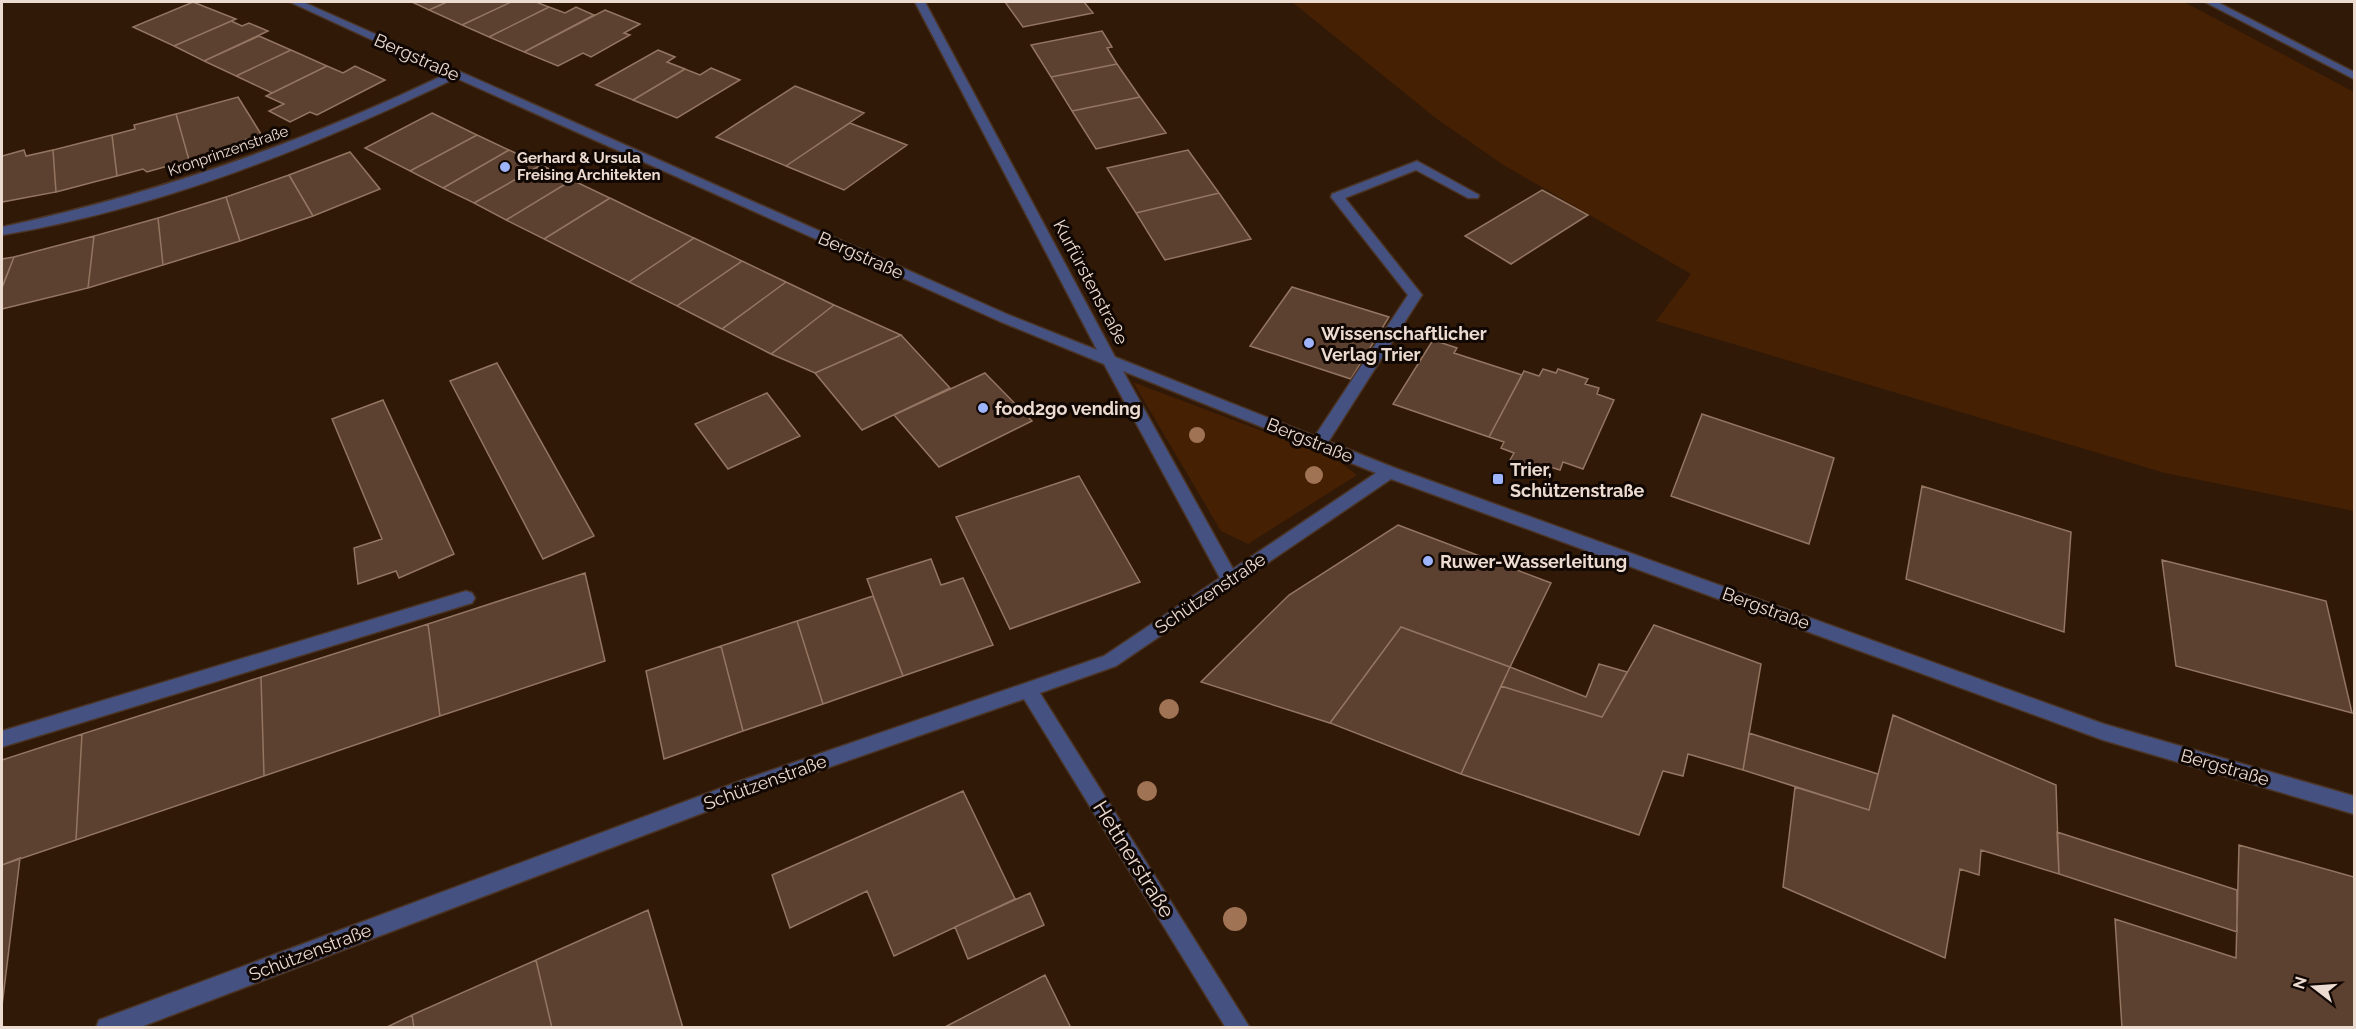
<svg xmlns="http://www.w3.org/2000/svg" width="2356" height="1029" viewBox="0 0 2356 1029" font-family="Raleway,sans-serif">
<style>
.green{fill:#452003}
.building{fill:#5d4130;stroke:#937562;stroke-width:1.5}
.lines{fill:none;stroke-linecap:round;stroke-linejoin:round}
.service-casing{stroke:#4b3424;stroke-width:3}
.minor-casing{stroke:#4b3424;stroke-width:3}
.service{fill:#445181;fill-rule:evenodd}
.minor{fill:#445181;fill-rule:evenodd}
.tree{fill:#a07355}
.poi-dot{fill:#9eb4fd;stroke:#110703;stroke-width:2}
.labels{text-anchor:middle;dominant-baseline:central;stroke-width:6;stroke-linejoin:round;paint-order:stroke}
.far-street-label{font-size:15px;fill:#ecdbd1;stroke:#110703}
.far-poi-label{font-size:15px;font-weight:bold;fill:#ecdbd1;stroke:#110703;text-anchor:start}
.street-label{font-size:18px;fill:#ecdbd1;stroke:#110703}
.poi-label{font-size:18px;font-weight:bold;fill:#ecdbd1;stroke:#110703;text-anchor:start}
.near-street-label{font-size:21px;fill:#ecdbd1;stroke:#110703}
</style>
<rect width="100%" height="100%" fill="#311908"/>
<path class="green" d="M1292 2H2184L2354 92V511L2165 473 1656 321 1691 274 1502 164 1437 119Z
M1133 382 1336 459 1357 475 1248 544 1221 531Z"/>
<path class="building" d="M193 2 236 19 174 46 133 27Z
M412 2H447L429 10Z
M447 2H511L462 25 429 10Z
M511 2H536L549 7 489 37 462 25Z
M1005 2H1084L1093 13 1023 27Z
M549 7 565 13 576 7 594 15 524 52 489 37Z
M605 10 640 24 624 33 630 35 591 57 583 53 558 66 524 52Z
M231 21 242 26 249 23 268 31 204 61 174 46Z
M1102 31 1112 47 1107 48 1117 64 1051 77 1031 45Z
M259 36 291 50 236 76 204 61Z
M291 50 327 66 272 93 236 76Z
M658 50 675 57 667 62 685 69 633 100 596 85Z
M1117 64 1140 97 1072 111 1051 77Z
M327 66 343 73 355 66 385 80 317 115 310 112 290 122 269 111 284 104 266 96Z
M711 68 740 80 677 118 633 100 685 69 700 75Z
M795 86 864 113 786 166 716 137Z
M238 97 261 134 189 160 176 114Z
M1140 97 1166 133 1096 149 1072 111Z
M432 113 477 135 410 171 365 148Z
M176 114 189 160 147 172 143 169 117 176 112 135 135 129 134 125Z
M850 123 907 145 844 190 786 166Z
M112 135 117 176 56 192 53 150Z
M477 135 509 150 443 188 410 171Z
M24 150 26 156 53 150 56 192 2 202V156Z
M509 150 541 165 474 203 443 188Z
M1188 150 1219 193 1136 213 1107 168Z
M350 152 380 189 313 216 289 175Z
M541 165 572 180 506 220 474 203Z
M289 175 313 216 240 241 226 197Z
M572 180 610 198 544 239 506 220Z
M1542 190 1588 215 1511 264 1465 236Z
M1219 193 1251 239 1165 260 1136 213Z
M226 197 240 241 163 265 158 218Z
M610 198 649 217 694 238 629 282 544 239Z
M158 218 163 265 88 288 94 236Z
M94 236 88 288 2 309V288L14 257Z
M694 238 742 261 677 306 629 282Z
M14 257 2 287V259Z
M742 261 786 282 722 329 677 306Z
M786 282 834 305 771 354 722 329Z
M1292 287 1389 317 1351 379 1250 346Z
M834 305 901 335 815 373 771 354Z
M901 335 950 388 862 430 815 373Z
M1433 340 1457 348 1454 353 1522 375 1489 437 1393 404Z
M497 363 594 536 543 559 450 381Z
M1543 369 1556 373 1558 369 1588 379 1585 384 1599 388 1597 394 1614 400 1583 469 1563 462 1560 470 1544 465 1541 471 1510 460 1514 453 1501 448 1504 442 1489 437 1524 371 1539 376Z
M985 373 1032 421 939 467 894 415Z
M767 393 800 436 728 469 695 424Z
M383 400 454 554 399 578 396 571 358 584 354 548 382 539 332 419Z
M1702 414 1834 458 1809 544 1671 496Z
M1079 476 1140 582 1010 629 956 517Z
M1922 486 2071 532 2064 632 1906 579Z
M1398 525 1551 583 1510 667 1401 627 1330 723 1201 682 1289 595Z
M931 559 941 585 963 578 993 645 903 676 867 579Z
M2162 560 2326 601 2352 713 2176 666Z
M585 573 605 661 440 716 428 624Z
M873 596 903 676 823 704 797 621Z
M797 621 823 704 743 731 721 646Z
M428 624 440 716 264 776 261 677Z
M1654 625 1761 664 1743 770 1688 754 1683 776 1663 771 1639 835 1461 774 1501 686 1602 717Z
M1401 627 1510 667 1461 774 1330 723Z
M721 646 743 731 664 759 646 671Z
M1599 664 1627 672 1602 717 1501 686 1510 667 1586 697Z
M261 677 264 776 76 840 82 734Z
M1893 715 2056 785 2059 874 1981 850 1979 875 1960 869 1945 958 1783 887 1795 787 1869 810Z
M1749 733 1878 774 1869 810 1743 770Z
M82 734 76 840 2 865V760Z
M963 791 1015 899 894 956 867 891 790 928 772 875Z
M2057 832 2237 890V932L2059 874Z
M2239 845 2354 877V1028H2122L2115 919 2236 958Z
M20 858 2 1006V865Z
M1030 893 1044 925 968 959 955 927Z
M648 910 683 1028H552L536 960Z
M536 960 552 1028H414L412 1015Z
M1045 975 1071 1028H943Z
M412 1015 414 1028H385Z"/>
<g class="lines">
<defs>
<path id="service" d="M1417 161 1479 195 1478 198H1468L1416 170 1345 198 1422 295 1325 447H1313L1311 443 1313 439 1408 295 1331 197 1332 194Z
M466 591 472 593 475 598 472 603 2 747V731Z"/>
<path id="minor" d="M290 2H303L1009 315 1097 350 915 2H925L1115 357 1395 468 2104 724 2354 796V814L2103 740 1391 479 1116 666 1040 693 1250 1028H1226L1024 699 747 796 138 1028H96L99 1020 107 1017 743 780 1104 656 1220 578 1104 364 999 321 456 78C313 147 158 209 2 235V227C158 193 302 143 446 74ZM1123 371 1376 473 1233 569Z
M2205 2H2217L2354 72V79Z"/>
</defs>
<use href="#service" class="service-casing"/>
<use href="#minor" class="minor-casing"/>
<use href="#service" class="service"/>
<use href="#minor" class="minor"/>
</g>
<g class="tree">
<circle cx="1197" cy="435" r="8"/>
<circle cx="1314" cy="475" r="9"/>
<circle cx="1169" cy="709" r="10"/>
<circle cx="1147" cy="791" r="10"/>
<circle cx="1235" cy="919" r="12"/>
</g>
<g class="poi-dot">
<circle cx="505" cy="167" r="6"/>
<circle cx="1309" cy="343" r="6"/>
<circle cx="983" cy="408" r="6"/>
<rect x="1492" y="473" width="12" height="12" rx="3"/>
<circle cx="1428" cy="561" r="6"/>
</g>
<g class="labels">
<g class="far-street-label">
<text transform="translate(228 151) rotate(-19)">Kronprinzenstraße</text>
</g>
<g class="far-poi-label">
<text x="517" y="158">Gerhard &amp; Ursula<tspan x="517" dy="17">Freising Architekten</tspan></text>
</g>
<g class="street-label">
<text transform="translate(417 57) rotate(24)">Bergstraße</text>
<text transform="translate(861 255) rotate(24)">Bergstraße</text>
<text transform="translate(1091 282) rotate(62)">Kurfürstenstraße</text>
<text transform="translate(1310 440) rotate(22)">Bergstraße</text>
<text transform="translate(1210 593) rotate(-34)">Schützenstraße</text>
<text transform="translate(1766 608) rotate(20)">Bergstraße</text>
<text transform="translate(2225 767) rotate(16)">Bergstraße</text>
<text transform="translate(765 782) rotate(-20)">Schützenstraße</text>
<text transform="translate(310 952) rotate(-21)">Schützenstraße</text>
</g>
<g class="poi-label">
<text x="1321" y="333">Wissenschaftlicher<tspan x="1321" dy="21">Verlag Trier</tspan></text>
<text x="995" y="408">food2go vending</text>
<text x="1510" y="469">Trier,<tspan x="1510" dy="21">Schützenstraße</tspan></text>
<text x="1440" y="561">Ruwer-Wasserleitung</text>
</g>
<g class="near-street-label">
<text transform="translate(1134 859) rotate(58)">Hettnerstraße</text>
</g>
</g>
<rect width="2356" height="1029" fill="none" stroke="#ecdbd1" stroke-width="6"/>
<g transform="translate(2314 987) rotate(287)" stroke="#110703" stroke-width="4.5" paint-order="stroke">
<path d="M0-4.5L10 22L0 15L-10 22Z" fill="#ecdbd1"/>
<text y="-9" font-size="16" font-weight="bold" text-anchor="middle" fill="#ecdbd1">N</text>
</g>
</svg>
